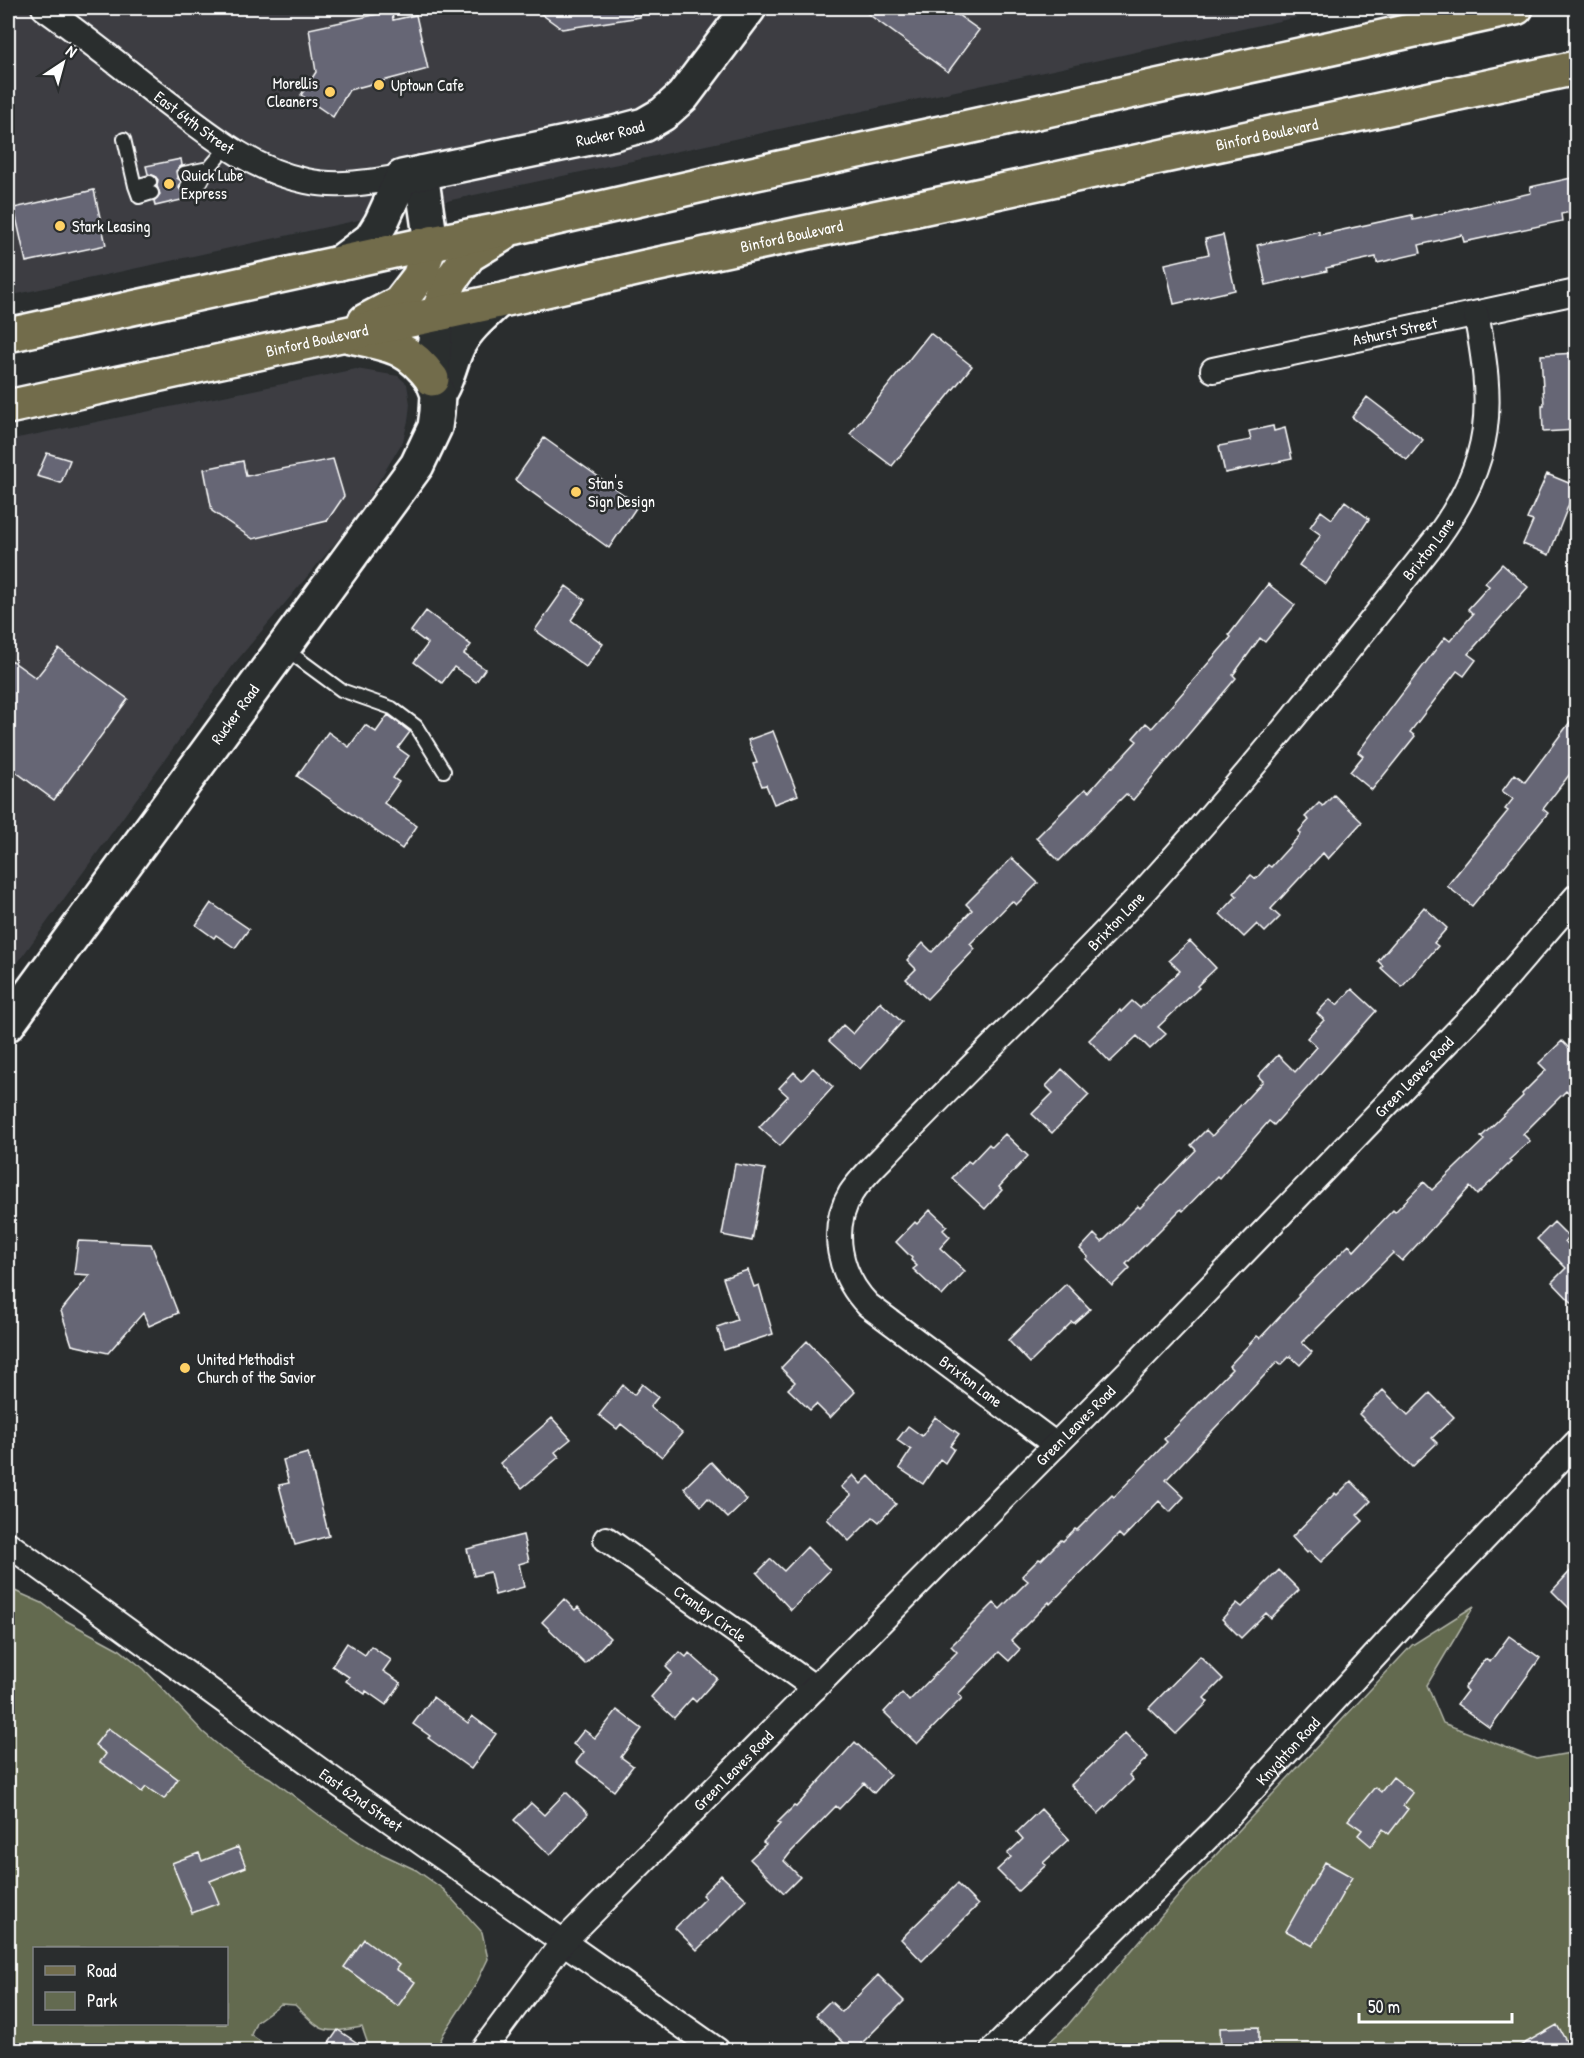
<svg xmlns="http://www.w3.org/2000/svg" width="1584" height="2058" viewBox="0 0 1584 2058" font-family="'Patrick Hand',sans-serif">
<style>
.built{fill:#3c3e43}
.green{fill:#636a50;stroke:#b1b4a8;stroke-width:1.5;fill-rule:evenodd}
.building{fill:#666675;stroke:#fff;stroke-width:1.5}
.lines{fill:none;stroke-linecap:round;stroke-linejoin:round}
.lane-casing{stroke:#fff;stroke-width:16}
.street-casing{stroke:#fff;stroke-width:28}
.secondary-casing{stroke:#fff;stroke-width:38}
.primary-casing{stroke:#fff;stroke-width:38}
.lane{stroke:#2a2d2e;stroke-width:12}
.street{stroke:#2a2d2e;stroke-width:24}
.secondary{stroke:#2a2d2e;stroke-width:33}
.primary{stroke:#726c4b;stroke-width:33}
.poi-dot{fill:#ffd166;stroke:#2a2d2e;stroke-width:2}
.labels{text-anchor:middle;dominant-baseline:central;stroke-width:5;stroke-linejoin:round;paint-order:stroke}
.poi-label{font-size:16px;fill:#fff;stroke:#2a2d2e;text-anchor:start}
.street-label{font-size:16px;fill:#fff;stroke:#2a2d2e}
</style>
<rect width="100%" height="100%" fill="#2a2d2e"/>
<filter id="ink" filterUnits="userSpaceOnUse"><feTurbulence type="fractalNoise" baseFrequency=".0167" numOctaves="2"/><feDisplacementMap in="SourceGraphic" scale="12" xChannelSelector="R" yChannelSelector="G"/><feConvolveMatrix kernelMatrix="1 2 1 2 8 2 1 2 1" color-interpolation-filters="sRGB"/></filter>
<g filter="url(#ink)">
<path class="built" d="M8 8H1339L8 296Z
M356 369 398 376 407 384 410 404 408 421 403 441 357 517 234 664 8 976V440Z"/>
<path class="green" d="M8 1588 42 1603 65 1620 120 1650 144 1669 203 1732 223 1749 246 1766 270 1778 319 1815 367 1847 416 1870 443 1889 482 1932 488 1959 475 1986 444 2033 436 2050H370L362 2027C322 2034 323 2033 295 2005L281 2004 256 2022 251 2035 273 2050H8ZM34 1948H226V2024H34Z
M1474 1606 1427 1685 1443 1723 1536 1759 1576 1752V2050H1040L1067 2026 1185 1888 1412 1645Z"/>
<path class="building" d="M533 8H639L640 17 562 29Z
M860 8H948L979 30 948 72Z
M392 11 393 20 416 15 428 69 349 90 333 117 301 95 316 72 309 29Z
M181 159 182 165 176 171 177 178 181 181 179 188 183 193 189 194 190 198 155 206 154 201 160 194 157 186 158 180 155 176 148 174 146 166Z
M1576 177V211L1561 214 1562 221 1464 242 1462 235 1419 245 1421 253 1377 263 1376 257 1326 268 1327 271 1266 285 1257 245 1319 231V235L1412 215 1413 220 1531 193 1530 187Z
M94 190 106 245 26 262 14 208Z
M1223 235 1235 290 1174 304 1165 264 1209 254 1205 239Z
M930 333 972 366 892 466 850 434Z
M1576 353V430L1543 432 1542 405H1544L1541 355Z
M1367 397 1423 440 1407 460 1352 417Z
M1273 426 1274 431 1285 428 1292 459 1225 473 1219 446 1251 440 1249 431Z
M544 438 638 505 609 548 515 480Z
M47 453 70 460 61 483 37 476Z
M333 459 344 496 327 521 253 539 212 511 204 469 243 461 246 476Z
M1547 474 1576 486 1549 555 1523 544 1533 521 1527 519Z
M1345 501 1369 519 1326 584 1299 565 1321 535 1310 527 1321 511 1332 519Z
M1502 564 1528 587 1468 654 1476 660 1464 676 1457 671 1410 732 1415 736 1372 790 1350 772 1363 756 1358 752 1445 637 1450 641 1473 614 1468 609 1489 586 1485 583Z
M1268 584 1295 605 1265 642 1260 638 1233 675 1236 678 1133 800 1126 794 1059 861 1036 838 1085 789 1089 792 1112 766 1113 767 1137 741 1133 738 1146 723 1152 728 1231 637 1229 635Z
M566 586 585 600 571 620 603 644 586 667 535 630Z
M426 611 471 645 464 654 485 669 476 682 454 667 442 683 414 662 428 644 411 631Z
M59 649 128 699 54 800 8 766V658L36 678Z
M1576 714V766L1543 809 1548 813 1472 906 1447 886 1508 811 1505 809 1513 799 1502 791 1515 774 1525 782Z
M388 715 410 732 398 748 409 756 393 778 399 782 384 803 417 826 402 849 297 776 328 732 349 747 365 725 376 732Z
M773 731 798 795 774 804 766 785 762 786 753 764 757 763 748 740Z
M1334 795 1362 822 1328 859 1323 853 1271 909 1280 917 1265 932 1257 924 1244 937 1220 914 1237 896 1234 893 1251 875 1256 879 1268 865 1271 867 1301 834 1299 831 1309 820 1305 817 1319 803 1323 806Z
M1012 858 1038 883 1016 905 1012 901 970 944 975 949 927 999 906 979 916 969 907 960 923 943 932 952 972 910 966 904Z
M211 903 249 929 235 948 216 935 214 938 196 925Z
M1424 907 1447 928 1434 943 1438 946 1402 987 1381 968 1383 966 1378 961Z
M1190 941 1216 968 1197 986 1199 988 1158 1027 1166 1034 1150 1049 1137 1036 1110 1062 1089 1040 1120 1010 1121 1012 1132 1001 1140 1008 1180 971 1169 960Z
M1352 989 1376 1011 1274 1125 1269 1121 1219 1178 1217 1176 1183 1211 1181 1209 1126 1264 1130 1268 1112 1286 1086 1259 1088 1257 1080 1249 1094 1234 1102 1242 1138 1206 1140 1208 1196 1150 1191 1145 1206 1130 1212 1136 1263 1081 1258 1076 1278 1055 1295 1072 1317 1047 1307 1038 1324 1020 1317 1013 1330 999 1337 1005Z
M880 1002 902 1022 860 1069 829 1041 843 1025 853 1034Z
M1562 1041 1576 1055V1101L1566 1091 1523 1134 1530 1141 1509 1160 1511 1162 1477 1195 1470 1187 1402 1261 1393 1253 1302 1343 1312 1352 1300 1365 1290 1356 1281 1365 1277 1362 1166 1480 1184 1497 1170 1512 1159 1501 1123 1538 1119 1534 1050 1604 1049 1602 1011 1640 1020 1649 1009 1661 999 1652 958 1694 962 1698 917 1744 884 1712 902 1693 909 1701 957 1652 951 1646 994 1603 1000 1609 1028 1581 1022 1576 1039 1559 1041 1560 1061 1540 1063 1541 1075 1529 1077 1530 1112 1495 1114 1497 1167 1442 1164 1439 1232 1369 1229 1366 1257 1336 1260 1338 1299 1296 1298 1295 1349 1245 1354 1251 1393 1210 1395 1212 1424 1182 1432 1190 1484 1140 1481 1137 1523 1096 1522 1094 1546 1070 1539 1063Z
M813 1068 833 1087 780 1146 759 1127 788 1096 779 1088 794 1072 802 1080Z
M1062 1069 1089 1095 1052 1133 1032 1114 1053 1093 1046 1086Z
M1005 1134 1028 1156 999 1187 1002 1190 985 1209 952 1178 968 1161 971 1163 989 1144 992 1147Z
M735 1164 765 1169 752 1241 722 1235Z
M930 1210 947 1226 943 1230 950 1237 940 1248 965 1271 942 1296 913 1269 917 1266 911 1260 912 1258 896 1242 915 1222 917 1224Z
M1554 1222 1569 1237 1565 1241 1576 1253V1307L1552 1282 1566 1268 1537 1239Z
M78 1241 151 1244 178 1313 149 1326 143 1313 108 1353 72 1345 61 1311 90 1275 74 1274Z
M748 1270 754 1287 759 1285 773 1334 724 1350 717 1327 737 1320 723 1278Z
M1066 1284 1090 1309 1074 1323 1072 1322 1030 1363 1008 1340Z
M807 1341 855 1392 830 1418 816 1404 810 1410 788 1389 795 1382 781 1368Z
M642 1384 658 1397 650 1407 682 1433 662 1457 621 1424 617 1429 599 1415 623 1385 634 1395Z
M1383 1390 1408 1415 1430 1393 1454 1417 1432 1438 1437 1443 1412 1467 1359 1414Z
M935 1417 959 1434 950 1446 954 1449 945 1463 940 1459 923 1484 899 1468 911 1450 897 1440 908 1426 922 1436Z
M552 1418 571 1439 555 1452 559 1457 522 1488 500 1463Z
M308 1453 329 1536 295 1545 279 1485 289 1483 283 1460Z
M711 1462 747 1500 728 1518 708 1498 701 1506 684 1488Z
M853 1475 861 1484 869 1476 896 1504 879 1522 873 1517 849 1541 827 1519 851 1495 841 1487Z
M1351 1481 1371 1501 1357 1515 1363 1521 1321 1562 1309 1551 1307 1553 1292 1537 1335 1493 1337 1495Z
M523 1535 529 1561 519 1564 524 1587 495 1595 490 1572 474 1576 467 1549Z
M807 1547 830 1570 791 1610 757 1573 771 1559 784 1571Z
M1576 1565V1615L1552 1591Z
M1279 1570 1299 1590 1271 1618 1266 1613 1241 1638 1222 1619 1237 1603 1242 1607Z
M564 1599 575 1610 578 1607 610 1638 585 1664 542 1622Z
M1509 1636 1540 1658 1490 1728 1457 1704 1467 1691 1464 1688 1485 1659 1490 1662Z
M347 1643 365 1655 371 1646 391 1660 383 1671 401 1683 386 1705 366 1691 365 1694 346 1681 349 1677 332 1666Z
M680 1652 686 1657 689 1653 717 1678 696 1702 692 1698 674 1718 651 1697 672 1673 666 1667Z
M1200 1656 1223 1679 1204 1698 1208 1702 1176 1734 1149 1708Z
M433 1697 468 1723 472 1716 496 1734 471 1769 428 1738 430 1736 413 1724Z
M617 1710 642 1729 621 1757 633 1766 614 1791 576 1762 584 1752 573 1744 584 1730 595 1738Z
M108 1728 178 1779 164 1799 146 1787 142 1792 100 1762 106 1754 95 1745Z
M1125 1733 1148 1757 1129 1775 1133 1780 1098 1814 1071 1785Z
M855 1742 890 1775 874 1793 864 1783 839 1809 836 1806 791 1852 784 1861 800 1877 784 1893 750 1859 766 1844 763 1842 780 1824 777 1823 794 1806 796 1807Z
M1393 1777 1413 1793 1403 1806 1408 1809 1389 1834 1383 1829 1371 1846 1358 1835 1362 1830 1348 1820 1375 1787 1381 1792Z
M566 1792 588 1814 550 1855 514 1820 531 1803 544 1815Z
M1041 1809 1069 1839 1043 1863 1046 1865 1018 1891 997 1870 1011 1857 1007 1854 1023 1839 1017 1832Z
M238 1847 246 1867 210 1881 219 1903 192 1913 172 1863 199 1853 202 1861Z
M1325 1862 1352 1877 1313 1946 1286 1931Z
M721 1875 747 1900 697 1950 675 1928 705 1898 702 1895Z
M957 1884 978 1905 922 1961 901 1939Z
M364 1939 399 1965 396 1969 415 1982 398 2006 344 1967Z
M878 1975 904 2001 855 2050H851L816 2015 830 2001 842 2012Z
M1557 2025 1571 2050H1513Z
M1259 2027V2050H1221L1220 2028Z
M338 2030 368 2050H324Z"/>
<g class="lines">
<defs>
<path id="lane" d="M124 139 135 186 150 182
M184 173 209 168
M135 186 139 197 152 193
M187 186 200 184 209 168 228 146
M284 648 341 690 392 708 416 726 444 771"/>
<g id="street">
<path id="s1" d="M44 8C85 37 125 69 164 100 208 133 251 170 306 181 338 188 370 182 402 177"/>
<path id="s2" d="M1213 370 1576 292"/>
<path id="s3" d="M1056 1445 868 1305C839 1275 829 1230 851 1193 860 1180 871 1169 882 1158 967 1068 1058 984 1142 893 1246 779 1342 659 1437 538 1494 458 1494 407 1476 314"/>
<path id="s4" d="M606 1539 815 1688"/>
<path id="s5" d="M8 1544 347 1790 717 2050"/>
<path id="s6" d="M483 2050 563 1942 1134 1366 1482 1006 1576 897"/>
<path id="s7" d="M993 2050 1217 1828 1438 1587 1576 1443"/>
</g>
<g id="secondary">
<path d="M421 173 431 243"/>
<path id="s8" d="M339 263 371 239 381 223 402 177 614 133 644 125 663 114 683 96 749 8"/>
<path d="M441 389C449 375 451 359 459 344 468 327 484 314 498 301"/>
<path id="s9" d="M8 1024 417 465 435 427 437 412 438 394 432 379 437 314"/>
</g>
<g id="primary">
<path d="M437 314 451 280 469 255 502 235"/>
<path d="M365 321 399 303 419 277 431 243"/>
<path d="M8 335 431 243 517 227 738 177 1516 8"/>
<path d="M350 336C389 345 407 345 432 379"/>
<path id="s10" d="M8 407 498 301 645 267 1576 68"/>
</g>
</defs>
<use href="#lane" class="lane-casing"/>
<use href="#street" class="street-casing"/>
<use href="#secondary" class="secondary-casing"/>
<use href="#primary" class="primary-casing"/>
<use href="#lane" class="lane"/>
<use href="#street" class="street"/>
<use href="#secondary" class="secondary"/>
<use href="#primary" class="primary"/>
</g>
</g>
<g class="poi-dot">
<circle cx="379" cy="85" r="6"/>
<circle cx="330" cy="92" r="6"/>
<circle cx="169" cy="184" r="6"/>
<circle cx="60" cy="226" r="6"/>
<circle cx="576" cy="492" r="6"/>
<circle cx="185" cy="1368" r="6"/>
</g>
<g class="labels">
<g class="poi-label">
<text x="318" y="83" text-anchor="end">Morellis<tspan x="318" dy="18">Cleaners</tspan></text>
<text x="391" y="85">Uptown Cafe</text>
<text x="181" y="175">Quick Lube<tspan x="181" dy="18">Express</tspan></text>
<text x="72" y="226">Stark Leasing</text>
<text x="588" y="483">Stan's<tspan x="588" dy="18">Sign Design</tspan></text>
<text x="197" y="1359">United Methodist<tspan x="197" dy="18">Church of the Savior</tspan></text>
</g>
<g class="street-label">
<text stroke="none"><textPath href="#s1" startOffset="189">East 64th Street</textPath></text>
<text stroke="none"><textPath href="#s8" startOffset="322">Rucker Road</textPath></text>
<text stroke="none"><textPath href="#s10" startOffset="1288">Binford Boulevard</textPath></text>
<text stroke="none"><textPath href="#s10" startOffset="802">Binford Boulevard</textPath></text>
<text stroke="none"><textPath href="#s2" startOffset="186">Ashurst Street</textPath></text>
<text stroke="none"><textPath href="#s10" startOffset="316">Binford Boulevard</textPath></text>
<text stroke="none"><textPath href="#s3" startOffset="1222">Brixton Lane</textPath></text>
<text stroke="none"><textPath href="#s9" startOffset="384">Rucker Road</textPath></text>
<text stroke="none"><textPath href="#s3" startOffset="736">Brixton Lane</textPath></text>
<text stroke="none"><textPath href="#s6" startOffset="1348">Green Leaves Road</textPath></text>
<text transform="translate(971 1381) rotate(37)">Brixton Lane</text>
<text stroke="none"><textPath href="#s6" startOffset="862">Green Leaves Road</textPath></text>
<text stroke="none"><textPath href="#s4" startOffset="128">Cranley Circle</textPath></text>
<text stroke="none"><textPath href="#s7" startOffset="420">Knyghton Road</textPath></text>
<text stroke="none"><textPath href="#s6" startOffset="376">Green Leaves Road</textPath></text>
<text stroke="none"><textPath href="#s5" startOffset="436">East 62nd Street</textPath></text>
</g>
</g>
<rect width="1584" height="2058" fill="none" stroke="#2a2d2e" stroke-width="30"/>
<rect x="15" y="15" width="1554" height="2028" fill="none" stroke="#fff" stroke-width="2" filter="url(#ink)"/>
<rect x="33" y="1947" width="195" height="78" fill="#2a2d2e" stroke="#7f8182" stroke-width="1.5"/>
<rect x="45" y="1966" width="30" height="9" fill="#726c4b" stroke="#7f8182" stroke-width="1.5"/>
<text x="87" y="1977" font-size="18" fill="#ffffff">Road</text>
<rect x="45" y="1992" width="30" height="18" fill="#636a50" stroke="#7f8182" stroke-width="1.5"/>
<text x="87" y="2007" font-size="18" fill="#ffffff">Park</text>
<g transform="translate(63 63) rotate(36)" stroke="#2a2d2e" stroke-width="4.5" paint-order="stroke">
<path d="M0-4.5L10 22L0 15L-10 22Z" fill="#ffffff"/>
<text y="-9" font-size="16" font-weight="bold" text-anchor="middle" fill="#ffffff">N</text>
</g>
<path d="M1359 2013v9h153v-9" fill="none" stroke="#ffffff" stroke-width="3"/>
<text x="1368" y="2013" font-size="18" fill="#ffffff" stroke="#2a2d2e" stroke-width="4.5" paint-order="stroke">50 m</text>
</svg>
